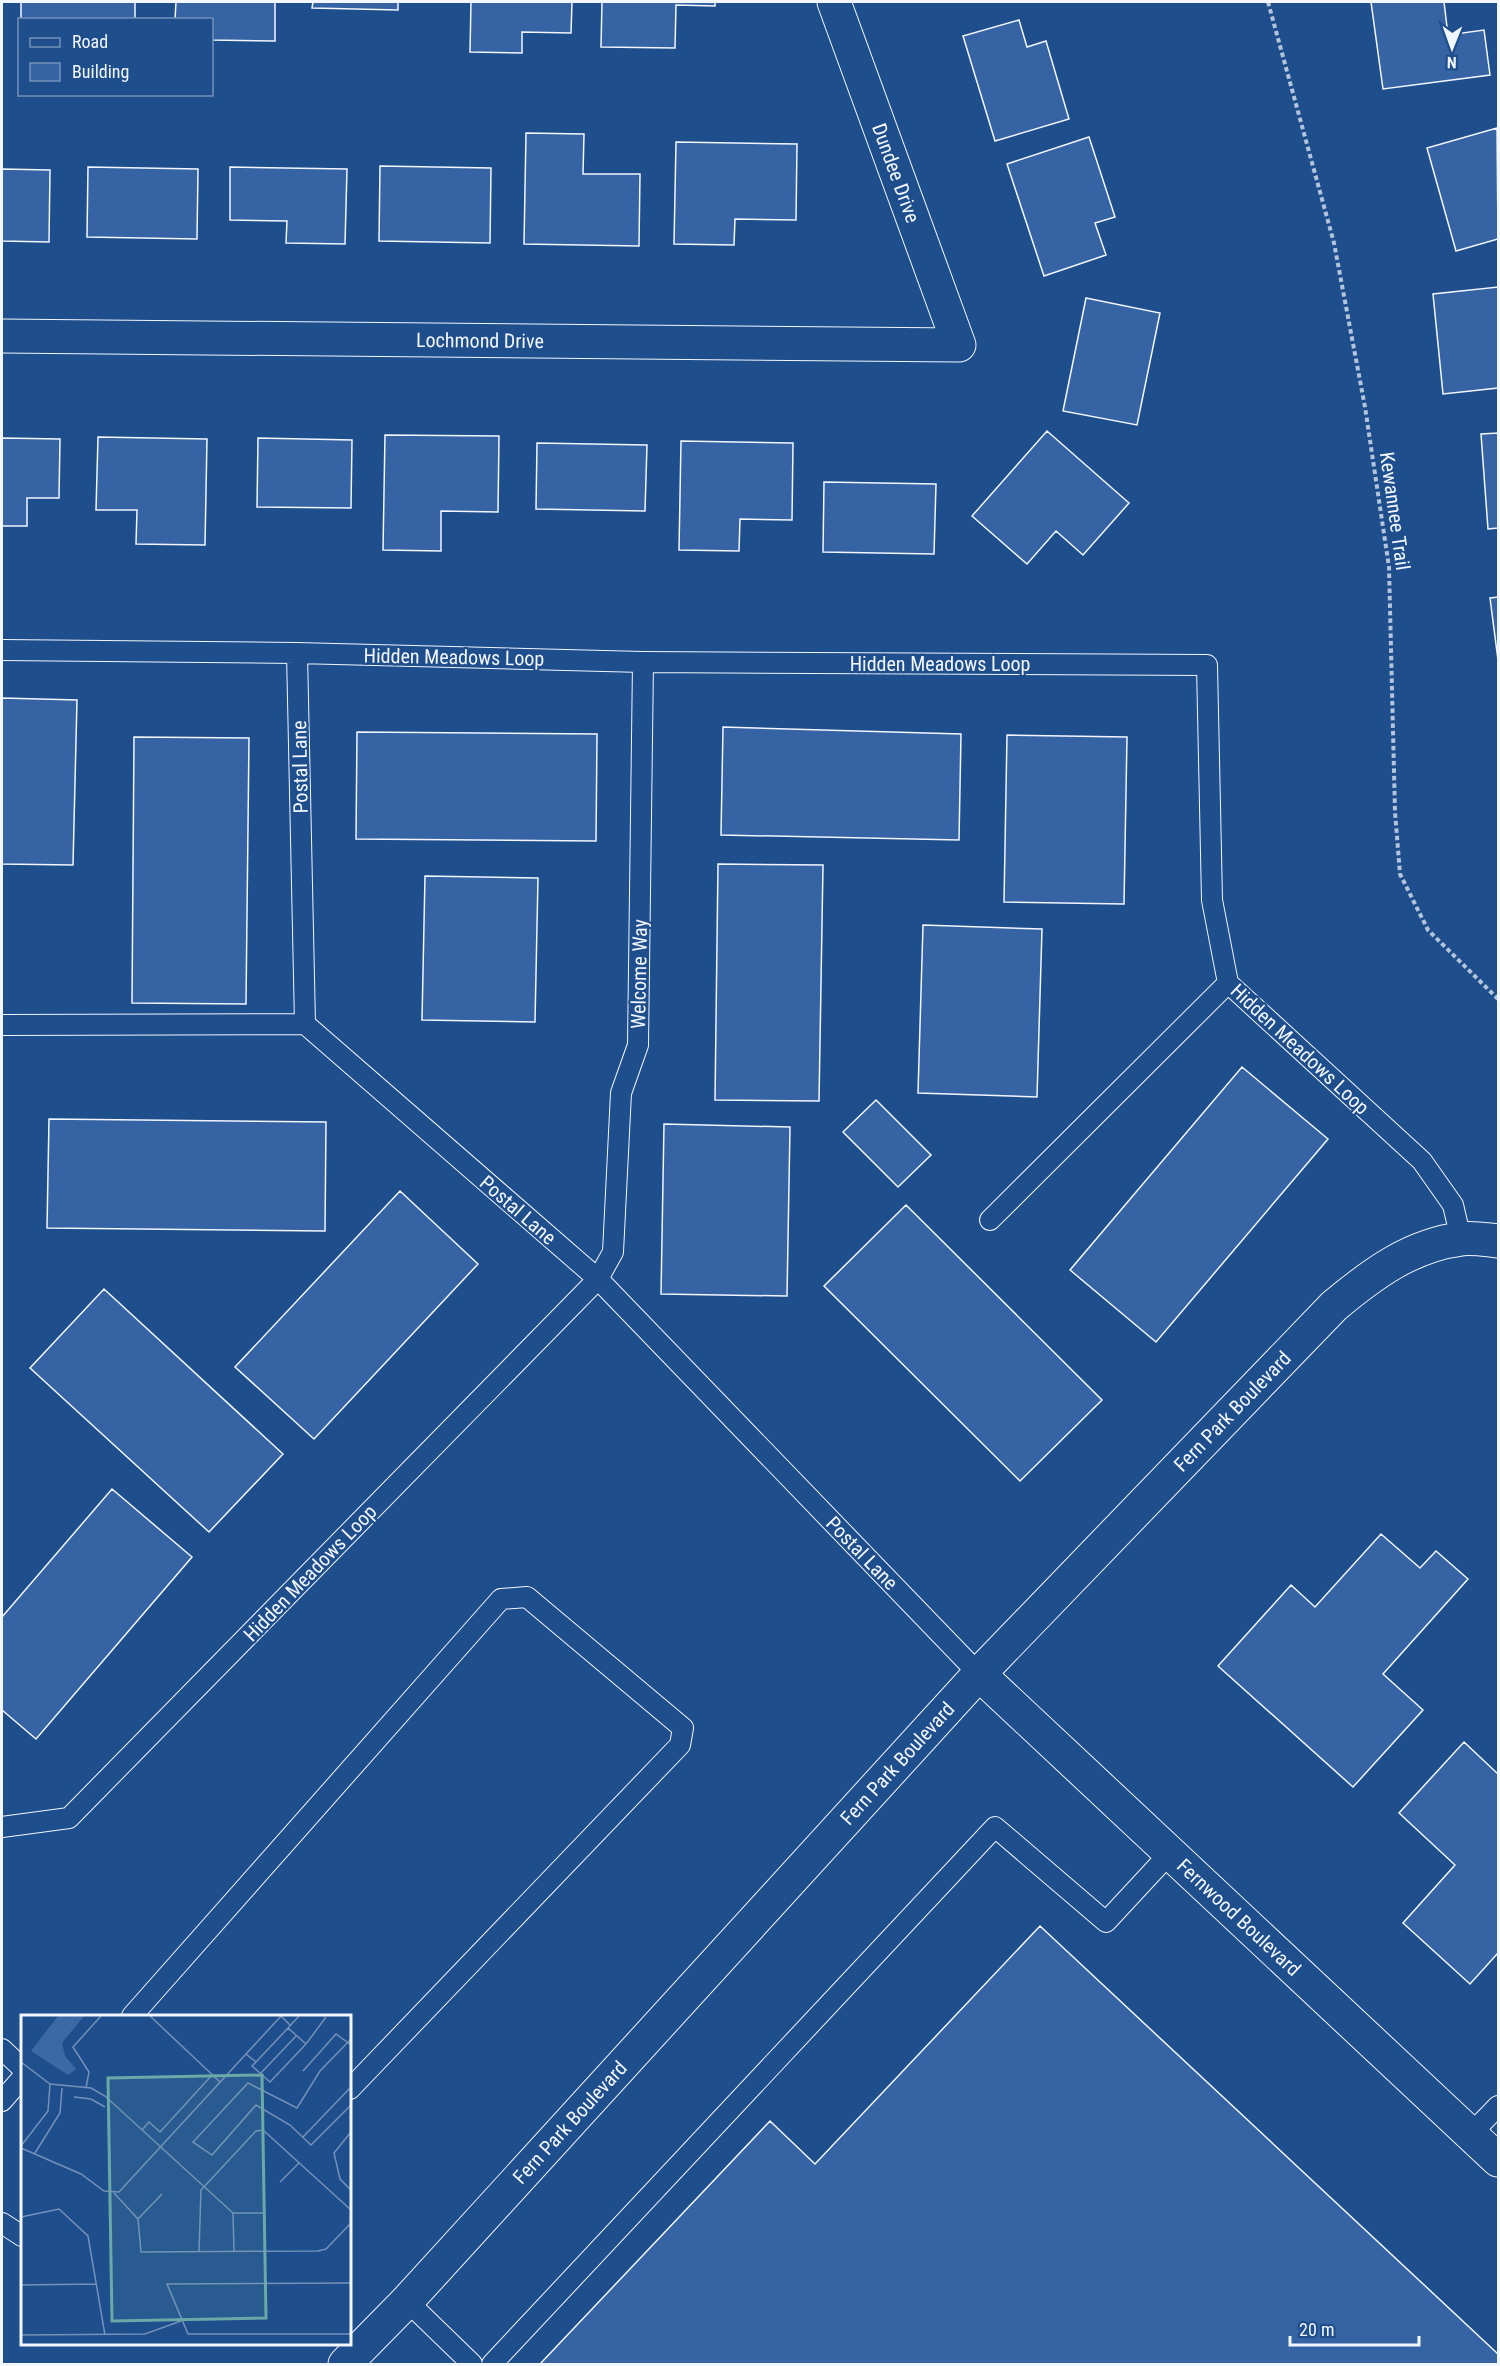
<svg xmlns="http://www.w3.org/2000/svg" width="1500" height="2366" viewBox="0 0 1500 2366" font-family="'Roboto Condensed',sans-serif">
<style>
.building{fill:#3563a3;stroke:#f2f6ff;stroke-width:1.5}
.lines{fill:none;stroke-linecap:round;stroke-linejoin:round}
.service-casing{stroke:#f2f6ff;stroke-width:22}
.minor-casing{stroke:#f2f6ff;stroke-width:35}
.path{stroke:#b3c4dc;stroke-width:4;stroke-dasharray:4.5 3;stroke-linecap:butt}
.service{stroke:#1f4e8c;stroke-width:20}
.minor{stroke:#1f4e8c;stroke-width:33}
.labels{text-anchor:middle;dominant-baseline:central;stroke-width:4.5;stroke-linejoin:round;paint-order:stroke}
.street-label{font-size:20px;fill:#f2f6ff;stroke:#1f4e8c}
.inset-road{fill:none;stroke:#7391ba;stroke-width:1.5}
.view{fill:#6aa9a8;fill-opacity:0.15;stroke:#6aa9a8;stroke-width:3}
.inset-edge{fill:none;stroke:#f2f6ff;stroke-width:3}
</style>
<rect width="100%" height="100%" fill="#1f4e8c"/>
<path class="building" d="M21 2H135V20H21Z
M176 2H275V41L212 40V20H175Z
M313 2H398V10L312 8Z
M471 2H572L571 33 522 32V53L470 52Z
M602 2H715V6L676 5 675 48 601 47Z
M1371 2H1444L1448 35 1484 30 1490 75 1383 89Z
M1019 20 1027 47 1046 41 1069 119 995 141 963 36Z
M1497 128 1498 239 1456 251 1427 148Z
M526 133 584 134 583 174H640L639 246 524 244Z
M1089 137 1115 217 1095 223 1106 255 1044 276 1007 164Z
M676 142 797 144 796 220 735 219 734 245 674 244Z
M380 166 491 168 490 243 379 241Z
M88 167 198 169 197 239 87 237Z
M230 167 347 169 345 244 286 243 287 221 230 220Z
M2 169 50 170 49 242 2 241Z
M1498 287V388L1443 394 1433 294Z
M1086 298 1160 313 1137 425 1063 411Z
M1047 431 1129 503 1083 555 1056 531 1027 564 972 516Z
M1498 433V528L1488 529 1481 434Z
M385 435 499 436 498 512 441 511V551L383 550Z
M98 437 207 439 205 545 136 544 137 510H96Z
M2 438 60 439 59 498H27V526H2Z
M258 438 352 440 351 508 257 507Z
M681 441 793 443 792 520 740 519 739 551 679 550Z
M537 443 647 445 645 511 536 509Z
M824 482 936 484 934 554 823 552Z
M1498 597V660L1490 598Z
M2 698 77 700 73 865 2 864Z
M723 727 961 734 959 840 721 835Z
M357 732 597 734 596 841 356 839Z
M1007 735 1127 737 1124 904 1004 902Z
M134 737 249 738 246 1004 132 1003Z
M718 864 823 865 819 1101 715 1100Z
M425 876 538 878 535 1022 422 1020Z
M923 925 1042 929 1037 1097 918 1093Z
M1242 1067 1328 1139 1156 1342 1070 1270Z
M876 1100 931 1155 898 1187 843 1132Z
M49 1119 326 1122 325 1231 47 1228Z
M664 1124 790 1127 787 1296 661 1294Z
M400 1191 478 1264 314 1439 235 1367Z
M906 1205 1102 1400 1020 1481 824 1286Z
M104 1289 283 1454 209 1532 30 1368Z
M112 1489 192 1557 36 1739 2 1710V1617Z
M1381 1534 1420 1568 1436 1551 1468 1579 1383 1674 1423 1710 1353 1787 1218 1666 1291 1585 1315 1607Z
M1464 1742 1498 1774V1953L1470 1984 1403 1923 1455 1865 1399 1813Z
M1040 1926 1498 2354V2364H540L770 2121 815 2164Z"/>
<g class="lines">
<defs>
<path id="service" d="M2 650 297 653 643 662 1207 665 1212 900 1228 983 1422 1161 1453 1205 1461 1239
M297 653 305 1024 598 1279 979 1674
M2 1025 305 1024
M990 1220 1228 983
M2 1827 69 1818 598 1279 613 1252 621 1093 638 1045 643 662
M132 2016 501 1599 527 1597 683 1728 680 1745 350 2089
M2 2049 22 2068
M2 2101 22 2078
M1471 2134 1498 2106
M2 2223 22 2236
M407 2301 472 2364
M492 2364 995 1827 1106 1922 1170 1853"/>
<g id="minor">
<path id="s1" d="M2 336 959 345 834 2"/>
<path id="s2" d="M979 1674 1498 2160"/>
<path id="s3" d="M345 2364 407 2301 979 1674 1334 1306C1371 1275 1411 1245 1461 1239 1473 1237 1487 1240 1498 1241"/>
</g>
</defs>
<use href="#service" class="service-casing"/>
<use href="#minor" class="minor-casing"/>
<path class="path" d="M1268 2 1334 243 1365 407 1389 567 1395 812 1400 874 1428 930 1498 999"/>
<use href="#service" class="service"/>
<use href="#minor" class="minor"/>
</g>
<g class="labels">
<g class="street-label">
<text transform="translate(896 173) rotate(70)">Dundee Drive</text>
<text stroke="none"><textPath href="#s1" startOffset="478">Lochmond Drive</textPath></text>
<text transform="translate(1395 511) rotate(82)">Kewannee Trail</text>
<text transform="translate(454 657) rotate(1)">Hidden Meadows Loop</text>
<text x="940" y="664">Hidden Meadows Loop</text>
<text transform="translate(300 767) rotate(-91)">Postal Lane</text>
<text transform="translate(639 974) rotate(-89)">Welcome Way</text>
<text transform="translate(1300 1049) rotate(43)">Hidden Meadows Loop</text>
<text transform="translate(518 1210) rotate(41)">Postal Lane</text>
<text stroke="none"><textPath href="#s3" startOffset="1302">Fern Park Boulevard</textPath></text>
<text transform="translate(862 1553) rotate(46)">Postal Lane</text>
<text transform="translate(310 1573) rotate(-46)">Hidden Meadows Loop</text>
<text stroke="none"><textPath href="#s3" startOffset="816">Fern Park Boulevard</textPath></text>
<text stroke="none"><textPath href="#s2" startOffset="356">Fernwood Boulevard</textPath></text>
<text stroke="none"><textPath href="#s3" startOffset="330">Fern Park Boulevard</textPath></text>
</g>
</g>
<g transform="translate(21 2015)">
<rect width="330" height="330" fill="#1f4e8c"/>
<path d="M37 1H63L41 28 44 41 55 54 47 60 10 36Z" fill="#3b69a3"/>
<path class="inset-road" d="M129 1 199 67M278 1 267 13 285 29 305 2M330 24 299 56 276 93 227 68 172 127 191 140 235 90 269 110 290 130 330 90M225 39 235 47 231 51 249 67 285 29M0 47 29 69 70 73 84 81 212 198 213 236M235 47 267 13M282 56 315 19 330 30M240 58 275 21M65 73 68 57 52 32 80 1M53 82 70 84 84 92M121 115 128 107 139 117 191 60M330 117 313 138 319 164 330 175M282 122 330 72M0 131 27 96 29 69M0 133 60 159 83 176 98 177 260 1 269 10M14 138 39 98 41 73M259 167 278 148M93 178 117 204 120 237 297 236 305 234 330 208M212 198H243M0 202 38 194 67 221 84 320M117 204 141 179M178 236 180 175 235 116 242 115 330 195M330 268 146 269 167 319H330M0 270 75 269M0 320 124 319 160 306"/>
<path class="view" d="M241 60 245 303 91 306 87 63Z"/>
<rect width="330" height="330" class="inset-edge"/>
</g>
<rect width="1500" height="2366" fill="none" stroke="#f2f6ff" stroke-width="6"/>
<rect x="18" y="18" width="195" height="78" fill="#1f4e8c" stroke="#7391ba" stroke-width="1.5"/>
<rect x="30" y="38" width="30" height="9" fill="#1f4e8c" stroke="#7391ba" stroke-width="1.5"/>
<text x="72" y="48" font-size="18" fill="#f2f6ff">Road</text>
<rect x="30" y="63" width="30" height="18" fill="#3563a3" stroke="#7391ba" stroke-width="1.5"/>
<text x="72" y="78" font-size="18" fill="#f2f6ff">Building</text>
<g transform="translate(1452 48) rotate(181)" stroke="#1f4e8c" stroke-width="4.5" paint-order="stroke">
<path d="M0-4.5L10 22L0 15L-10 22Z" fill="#f2f6ff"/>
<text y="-9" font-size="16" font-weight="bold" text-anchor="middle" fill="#f2f6ff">N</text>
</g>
<path d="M1290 2336v9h129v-9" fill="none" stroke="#f2f6ff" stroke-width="3"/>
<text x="1299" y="2336" font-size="18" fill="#f2f6ff" stroke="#1f4e8c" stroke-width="4.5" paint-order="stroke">20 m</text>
</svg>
